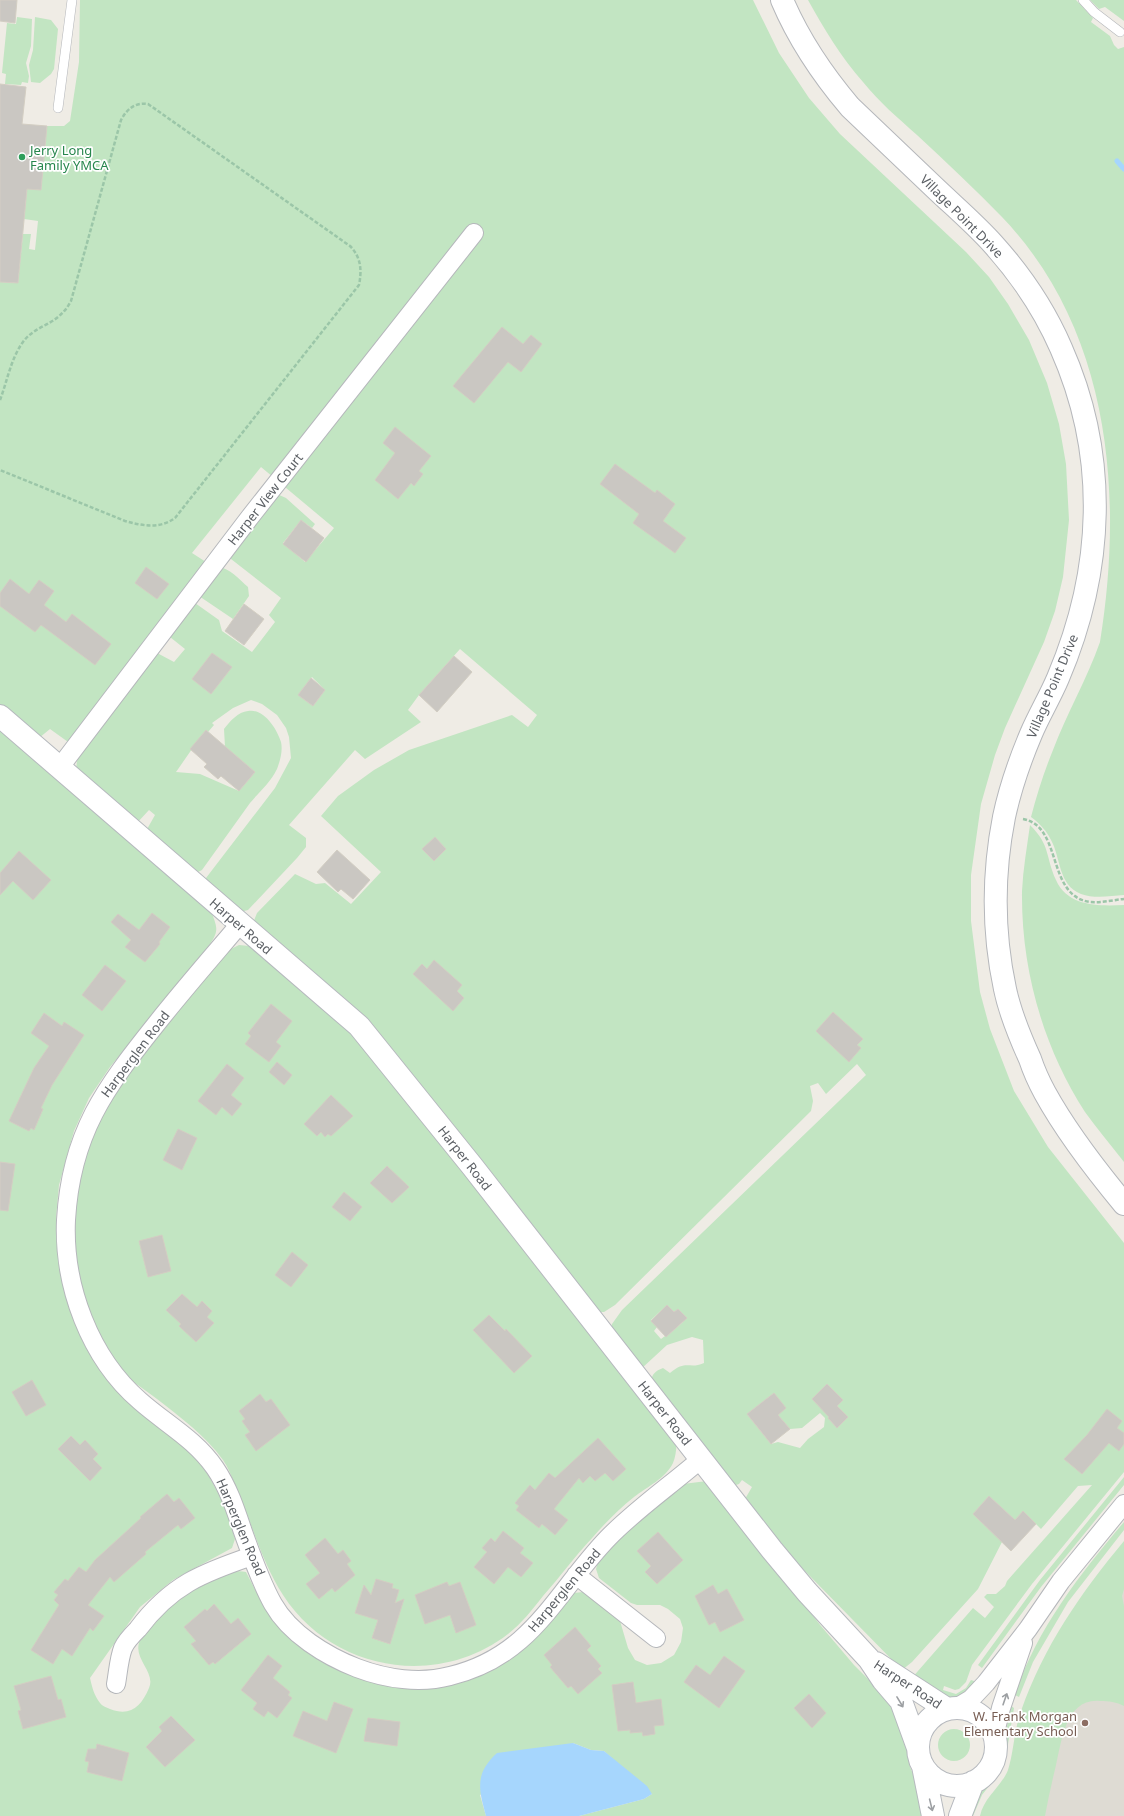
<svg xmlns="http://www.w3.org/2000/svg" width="1124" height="1816" viewBox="0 0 1124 1816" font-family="'Noto Sans',sans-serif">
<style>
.education{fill:#dedbd3}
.green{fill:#c2e5c2;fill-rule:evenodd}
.water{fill:#a6d6fd}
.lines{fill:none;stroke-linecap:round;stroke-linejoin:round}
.stream{stroke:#a6d6fd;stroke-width:5}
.building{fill:#cac7c2;stroke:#d3cec3}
.service-casing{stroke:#b5b7bb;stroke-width:10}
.minor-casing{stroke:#b5b7bb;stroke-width:20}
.tertiary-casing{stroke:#b5b7bb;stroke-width:24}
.secondary-casing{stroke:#b6b9be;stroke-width:24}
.path{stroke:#9bc6a8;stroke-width:2.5;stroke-dasharray:4 2;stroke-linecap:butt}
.service{stroke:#fff;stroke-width:9}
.minor{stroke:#fff;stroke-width:18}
.tertiary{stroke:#fff;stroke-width:22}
.secondary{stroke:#fff;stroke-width:22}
.oneway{stroke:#9da0a3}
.leisure-dot{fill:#2e9e5b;stroke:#fff;stroke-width:1.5}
.education-dot{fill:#8d6e63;stroke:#fff;stroke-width:1.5}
.labels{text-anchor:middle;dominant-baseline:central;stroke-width:3.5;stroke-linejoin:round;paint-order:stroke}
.leisure-label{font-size:13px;fill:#27864d;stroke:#fff;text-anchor:start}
.street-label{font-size:13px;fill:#5c6065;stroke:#fff}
.education-label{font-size:13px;fill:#785e54;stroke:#fff;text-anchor:end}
</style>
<rect width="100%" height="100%" fill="#efece5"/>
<path class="education" d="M1124 1571V1816H1005Z"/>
<path class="green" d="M80 0H753L779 53 809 98 840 134 966 252 989 277 1008 304 1029 340 1047 383 1059 424 1066 464 1069 520 1063 577 1055 611 1044 642 1005 728 995 755 981 804 971 875V921L980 992 990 1029 1014 1091 1048 1147 1124 1243V1472L1032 1584 972 1665 966 1682 959 1689 955 1690 944 1686 943 1690 956 1694 966 1688 971 1680 977 1682 975 1686 956 1699 948 1698 911 1679 973 1608 985 1618 994 1607 984 1597 987 1594H996L1005 1586 1007 1581 1092 1485 1078 1486 1041 1529 1023 1511 1015 1520 989 1496 973 1514 1002 1542 978 1589 912 1662 902 1670 800 1566 745 1499 752 1487 742 1480 739 1484 733 1486 651 1382C652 1374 655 1371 663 1368L670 1373C687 1359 689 1370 704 1363L703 1340 692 1337 667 1345 641 1369 611 1330 612 1324 622 1310 866 1075 857 1064 826 1094 818 1083 810 1086 813 1101 811 1111 615 1305 604 1312H597L406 1069 253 923 257 913 295 874 316 884 325 883 351 904 381 872 321 816 338 796 374 770 409 750 512 715 528 727 537 715 460 649 419 695 408 710 421 722 365 759 355 750 289 825 306 838V847L297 858 248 910 240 912 205 883 206 878 275 788 291 758 289 737 286 728 277 715 262 704 251 700 233 708 212 723 214 725 208 732 206 730C195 744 186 758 176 772L200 774 239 791 255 772 225 747 224 729C230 721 238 712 248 711 264 708 277 729 281 742 283 751 280 761 277 769 271 782 259 792 250 803 234 825 218 848 202 870L196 873 146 831 155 815 149 810 137 823 76 770 77 761 82 752 50 729 39 738 0 704V282L18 283 23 234H31L29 249 35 250 38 221 24 219 27 189 41 190 47 126H64L70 121 79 62ZM261 467 334 528 305 562 283 543 301 520 312 528 315 524 286 498 277 494 229 554 231 559 281 598 269 615 275 622 252 652 222 631 219 620 195 603 170 637 185 649 174 662 144 646 206 562 192 553ZM312 677 325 690 313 706 298 695ZM435 837 446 849 434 861 423 849ZM667 1305 674 1312 678 1309 685 1317 683 1322 666 1337 665 1336 661 1339 654 1331 657 1327 651 1320ZM827 1385 828 1415 812 1399ZM774 1393 778 1415 790 1429 802 1428 820 1413 825 1418 824 1427 808 1439 800 1448 778 1442 771 1444 747 1414ZM839 1408 848 1417 836 1427 828 1418Z
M808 0H1076L1093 18 1091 22 1110 36 1114 45 1118 49 1124 47V895C1111 896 1094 899 1081 894 1058 885 1061 858 1051 840 1047 831 1039 823 1031 817 1037 794 1044 772 1053 750 1067 713 1087 679 1100 642 1124 493 1110 330 1002 217 975 189 946 162 917 135 898 118 879 102 863 82 841 57 824 29 808 0Z
M1090 0H1124V21L1105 7 1099 9Z
M17 17 32 19 31 46 26 63 29 76 28 83 22 82 21 85 5 84 6 74 2 73 7 23 16 24Z
M35 17 51 20 58 29 54 69 51 74 40 83 31 82 29 65 33 50Z
M218 567C230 568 239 579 248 587L249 596 233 619 196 594Z
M0 729 210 908C218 930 220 930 206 950L110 1067 89 1098 74 1131 59 1185 56 1218 59 1265 70 1307 94 1358 189 1448 207 1473 225 1505 235 1539 232 1548 173 1580 140 1607 90 1678C92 1687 94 1695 100 1703 102 1706 106 1707 110 1709 130 1717 141 1707 149 1688 156 1673 134 1659 139 1643 141 1636 149 1628 154 1623 172 1604 218 1565 246 1572L262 1603 308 1652 330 1666 376 1683 442 1685 574 1593 583 1592 591 1595 620 1621 628 1648 635 1660 647 1665 661 1663 674 1655 681 1642 683 1628 680 1619 668 1609 660 1605H637L631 1603 599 1578 596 1569 599 1558 634 1521 683 1484 707 1481 821 1626 854 1665 884 1695 905 1729 910 1767 920 1790 925 1816H579L644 1799 652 1794 604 1751 591 1750 573 1743 480 1795 486 1816H0Z
M1030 825C1051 846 1045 856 1056 880 1068 907 1099 906 1124 905V1162C1111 1145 1097 1129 1085 1112 1043 1047 1021 969 1022 891 1023 869 1027 847 1030 825Z
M239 945 249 946 259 950 321 1004 369 1051 676 1438C677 1446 676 1456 673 1463 666 1478 647 1487 634 1497 619 1509 605 1523 593 1537 575 1556 560 1577 543 1596 532 1610 522 1623 508 1634 437 1689 332 1671 283 1595 261 1561 251 1520 234 1483 231 1475 228 1467 223 1460 206 1436 180 1417 157 1399 144 1389 128 1380 118 1366 69 1294 60 1215 92 1134 98 1120 102 1104 110 1092 121 1077 134 1062 146 1047 172 1016 198 984 223 953Z
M1124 1477V1485L1041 1587 982 1668 978 1665 1040 1580Z
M1124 1522V1530L1068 1602 1033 1662 1019 1697 1015 1695C1036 1630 1080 1574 1124 1522Z
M1124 1541V1589L1122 1596 1124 1606V1706C1117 1702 1108 1701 1100 1701 1066 1698 1062 1740 1056 1765 1052 1782 1048 1799 1045 1816H980C984 1797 1001 1787 1008 1770 1014 1751 1014 1730 1021 1711 1044 1646 1080 1594 1124 1541Z
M1011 1706 1014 1708 1006 1756 1002 1768 996 1777 982 1795 973 1816H969L979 1791 995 1773 1000 1762Z
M938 1745a16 16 0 1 1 32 0a16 16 0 1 1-32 0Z"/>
<path class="water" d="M573 1743 591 1750 604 1751 647 1786 652 1794 644 1799 579 1816H486C479 1790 474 1774 497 1753Z"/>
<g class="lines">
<path class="stream" d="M1117 161 1124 169"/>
</g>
<path class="building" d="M0 0H17L15 23 0 21Z
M0 84 26 87 22 124 47 126 41 190 27 189 18 283 0 282Z
M502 327 523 344 531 335 542 344 521 372 508 362 474 403 453 386Z
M395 427 431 456 419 471 423 474 414 486 411 483 398 499 375 480 395 453 383 443Z
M615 464 655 493 657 490 675 504 663 521 686 538 675 553 633 523 639 514 600 484Z
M301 520 324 538 306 562 283 544Z
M146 567 169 584 157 599 135 583Z
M10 579 29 594 39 580 54 591 44 605 66 622 72 614 111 644 95 665 41 625 35 632 0 606V593Z
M244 604 264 619 244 645 225 631Z
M212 653 232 667 211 694 192 679Z
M454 656 472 672 437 712 419 695Z
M311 678 325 690 313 706 298 695Z
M206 730 255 772 239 791 221 776 218 779 204 767 207 764 190 749Z
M435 837 446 849 434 861 422 849Z
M337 850 370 880 353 899 341 889 338 892 317 872Z
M19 851 51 880 33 900 13 881 0 895V873Z
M152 913 170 927 159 942 160 944 145 962 125 947 131 940 111 922 118 914 139 930Z
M434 960 462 985 457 991 464 998 453 1011 413 974 422 964 427 969Z
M105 965 126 981 102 1011 82 995Z
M271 1004 292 1021 276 1042 281 1046 269 1062 245 1044 251 1036 248 1033Z
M833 1012 863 1039 857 1045 861 1048 849 1062 816 1031Z
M44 1013 62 1026 64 1022 84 1035 52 1085 41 1108 43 1109 34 1130 31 1128 29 1131 9 1121 34 1068 49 1046 31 1033Z
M277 1062 292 1075 284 1085 269 1072Z
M227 1064 244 1078 231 1095 242 1104 232 1116 222 1107 216 1115 198 1101Z
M331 1095 353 1116 331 1136 328 1134 325 1137 321 1132 317 1136 304 1124Z
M178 1129 197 1138 182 1170 163 1160Z
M0 1162 15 1164 8 1211 0 1210Z
M387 1166 409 1187 392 1203 370 1183Z
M344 1192 362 1207 350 1221 332 1207Z
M162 1235 171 1271 148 1277 139 1241Z
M292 1252 308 1265 291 1287 275 1275Z
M182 1294 197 1307 202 1301 212 1311 207 1317 214 1323 196 1342 179 1326 181 1324 166 1310Z
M667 1305 674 1312 678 1309 687 1318 666 1337 651 1321Z
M489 1315 505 1331 506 1329 532 1356 514 1373 473 1330Z
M32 1380 46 1405 26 1416 12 1392Z
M827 1384 843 1400 837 1406 848 1417 837 1428 828 1418 829 1417 812 1399Z
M774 1393 786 1408 778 1415 790 1429 771 1444 747 1414Z
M260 1394 266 1402 271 1399 290 1425 256 1451 245 1435 250 1432 242 1421 245 1419 239 1411Z
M1107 1409 1122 1421 1117 1428 1124 1433V1444L1119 1451 1109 1443 1082 1474 1064 1459 1087 1435Z
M71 1436 80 1445 85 1440 98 1454 93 1459 102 1468 90 1481 58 1449Z
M598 1438 626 1469 613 1481 605 1473 595 1481 590 1476 583 1483 579 1478 554 1509 568 1520 555 1535 542 1524 539 1528 516 1510 519 1506 515 1503 530 1485 535 1490 549 1473 555 1478Z
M167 1494 174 1502 179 1498 195 1518 181 1529 178 1525 145 1552 146 1554 114 1582 110 1577 88 1605 104 1616 93 1631 90 1628 72 1656 62 1649 53 1664 31 1650 59 1605 54 1600 58 1595 54 1592 65 1579 68 1581 79 1567 86 1572 95 1560 141 1518 140 1517Z
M989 1496 1015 1520 1023 1511 1036 1524 1011 1551 973 1514Z
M503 1531 524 1548 520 1553 533 1563 521 1577 508 1567 494 1584 474 1567 487 1552 482 1548 491 1538 495 1542Z
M658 1532 683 1560 657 1584 645 1572 651 1566 637 1551Z
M325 1538 338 1554 343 1550 351 1561 347 1564 355 1575 335 1592 332 1588 319 1599 306 1584 320 1573 305 1555Z
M376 1579 393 1584 392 1588 399 1590 395 1603 404 1599 390 1644 372 1638 378 1620 355 1613 364 1585 371 1595Z
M447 1582 449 1586 460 1582 476 1625 456 1633 450 1615 425 1624 415 1595Z
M713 1585 718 1594 727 1589 744 1620 720 1632 715 1622 709 1625 695 1596Z
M214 1604 231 1624 238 1618 251 1634 215 1664 213 1662 209 1665 191 1644 196 1641 184 1627 205 1609 207 1611Z
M575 1627 591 1646 587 1650 601 1666 598 1669 602 1673 578 1694 571 1686 568 1688 550 1667 552 1665 544 1655Z
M268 1655 282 1666 273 1678 290 1692 288 1695 292 1698 277 1718 268 1711 264 1717 253 1709 257 1703 241 1690Z
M724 1656 745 1671 719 1708 684 1682 696 1665 710 1675Z
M51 1676 58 1700 61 1699 66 1717 23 1729 18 1711 21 1710 14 1686Z
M633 1682 636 1703 661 1699 664 1725 654 1726 655 1734 643 1736 642 1732 630 1733V1730L618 1731 612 1685Z
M809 1694 826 1713 812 1728 794 1708Z
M334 1702 353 1709 336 1753 293 1736 303 1711 327 1721Z
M171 1716 195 1740 165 1767 146 1747 162 1731 159 1727Z
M368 1718 400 1722 397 1746 364 1741Z
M97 1744 129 1753 122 1781 87 1772 89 1762 85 1761 88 1749H96Z"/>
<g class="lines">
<defs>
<path id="service" d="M1083 0 1094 12 1120 32
M58 108 72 0"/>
<path id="minor" d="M60 767 250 517 474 233
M240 924C212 957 184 989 157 1023 105 1088 71 1133 66 1220 63 1286 90 1358 140 1401 166 1424 195 1439 215 1468 228 1487 235 1508 242 1529 251 1554 260 1581 273 1604 290 1634 326 1656 357 1668 386 1679 420 1684 450 1676 533 1656 555 1593 608 1538 635 1510 671 1485 701 1459
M576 1575 656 1638
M116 1684C118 1673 119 1658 123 1648 126 1641 133 1634 138 1629 171 1585 202 1573 252 1556
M956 1708 971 1699 986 1683 1028 1629 1061 1581 1124 1504
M994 1737 1001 1708 1023 1643"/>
<path id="tertiary" d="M782 0C799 40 822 74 850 107 878 134 907 161 935 188 955 207 975 224 993 244 1020 274 1045 311 1061 348 1109 456 1104 570 1058 678 1050 697 1039 715 1031 734 1020 760 1010 789 1004 817 993 873 993 933 1005 989 1010 1013 1020 1037 1030 1059 1034 1071 1039 1082 1045 1093 1067 1133 1095 1169 1124 1204"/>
<path id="secondary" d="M0 716 359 1026 472 1166 772 1550 807 1592 869 1659 883 1680 901 1701 918 1748
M876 1663 947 1709
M918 1747a39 39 0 1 1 78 0a39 39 0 1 1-78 0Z
M923 1766 933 1816
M960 1816 973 1782"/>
</defs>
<use href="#service" class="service-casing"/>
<use href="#minor" class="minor-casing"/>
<use href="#tertiary" class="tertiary-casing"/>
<use href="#secondary" class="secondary-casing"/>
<path class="path" d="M0 400C7 382 11 358 23 342 36 324 58 326 71 301L121 120C127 109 135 102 148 104L350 246C361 257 362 270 359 285L175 518C160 529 143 526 125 521L0 470
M1023 819C1063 826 1046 896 1090 902 1101 903 1113 900 1124 899"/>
<use href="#service" class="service"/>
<use href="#minor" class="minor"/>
<use href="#tertiary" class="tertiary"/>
<use href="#secondary" class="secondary"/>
</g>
<defs><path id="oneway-shaft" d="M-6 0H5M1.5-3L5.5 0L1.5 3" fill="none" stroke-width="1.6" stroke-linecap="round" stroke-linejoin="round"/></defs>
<g class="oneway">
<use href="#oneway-shaft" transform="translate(1005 1699) rotate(-71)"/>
<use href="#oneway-shaft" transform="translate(900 1702) rotate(59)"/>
<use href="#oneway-shaft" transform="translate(931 1805) rotate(76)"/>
</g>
<circle class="leisure-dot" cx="22" cy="157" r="4"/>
<circle class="education-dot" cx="1085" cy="1723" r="4"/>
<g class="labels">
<g class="leisure-label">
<text x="30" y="150">Jerry Long<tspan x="30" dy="15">Family YMCA</tspan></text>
</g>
<g class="street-label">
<text transform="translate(962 216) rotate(45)">Village Point Drive</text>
<text transform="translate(265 499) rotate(-52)">Harper View Court</text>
<text transform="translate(1052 686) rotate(-67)">Village Point Drive</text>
<text transform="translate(241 926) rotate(41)">Harper Road</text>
<text transform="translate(135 1054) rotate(-53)">Harperglen Road</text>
<text transform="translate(465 1158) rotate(52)">Harper Road</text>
<text transform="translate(665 1413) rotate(52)">Harper Road</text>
<text transform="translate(241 1527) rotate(67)">Harperglen Road</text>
<text transform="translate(564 1590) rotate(-50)">Harperglen Road</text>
<text transform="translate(908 1684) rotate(33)">Harper Road</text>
</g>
<g class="education-label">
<text x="1077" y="1716">W. Frank Morgan<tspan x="1077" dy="15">Elementary School</tspan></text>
</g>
</g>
</svg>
